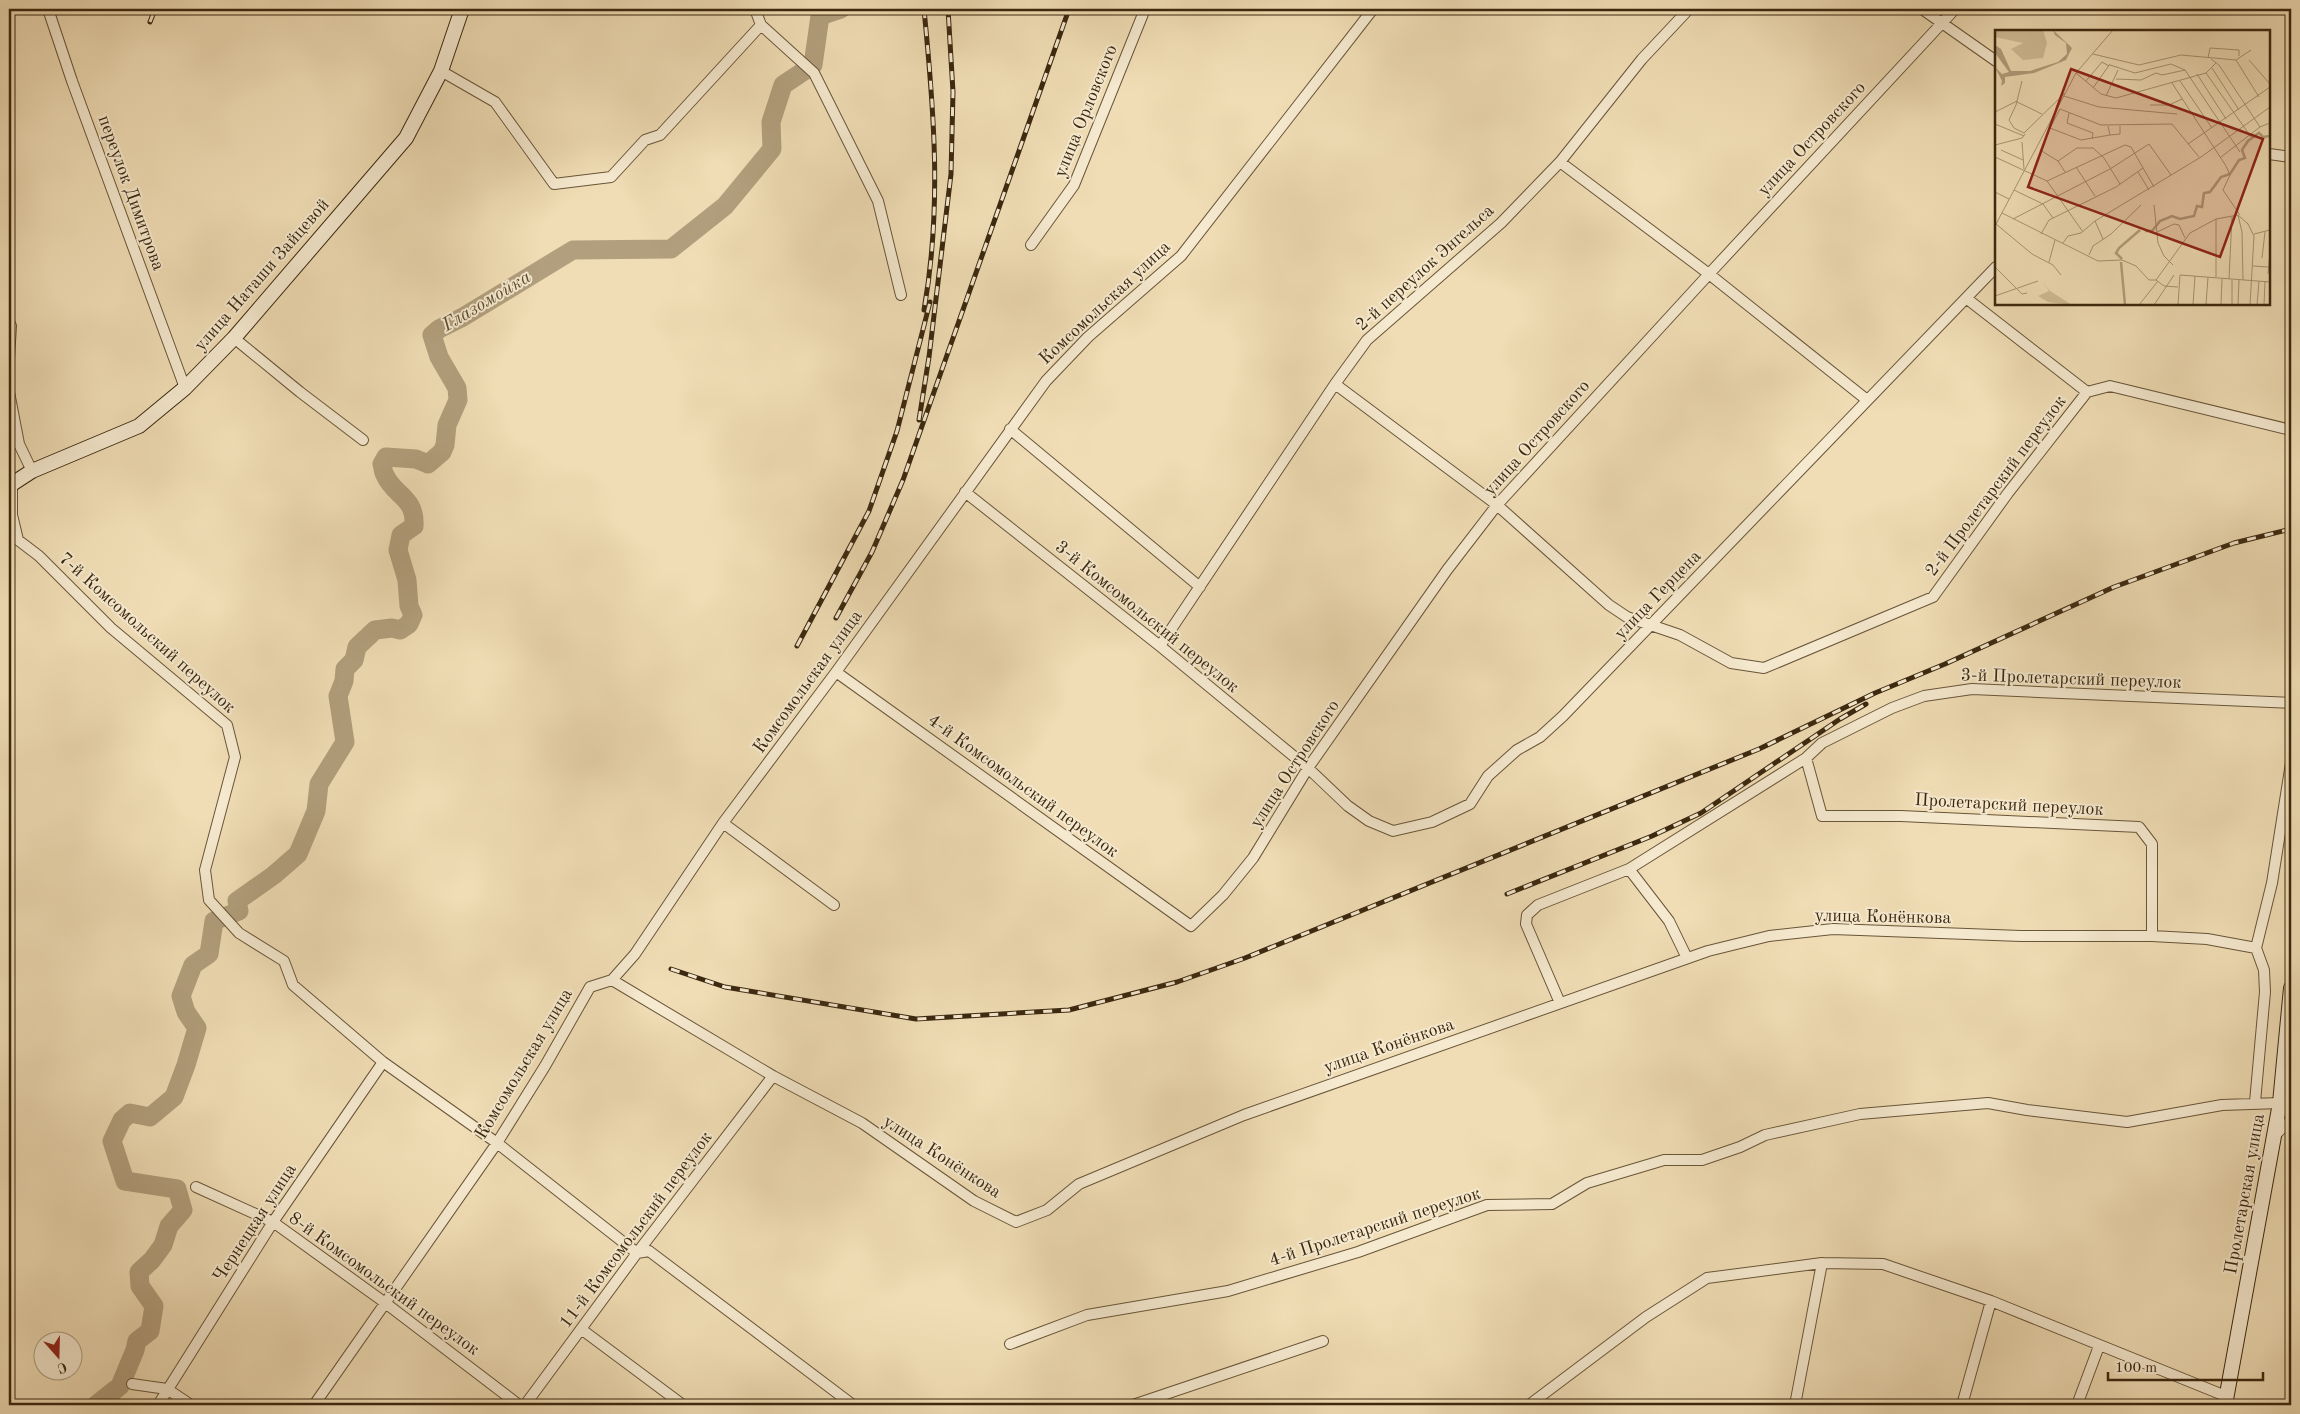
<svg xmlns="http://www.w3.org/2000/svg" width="2300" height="1414" viewBox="0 0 2300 1414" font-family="'Old Standard TT',serif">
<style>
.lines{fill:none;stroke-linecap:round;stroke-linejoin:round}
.river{stroke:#b29f7d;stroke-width:19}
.street-casing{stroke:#685538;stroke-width:12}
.secondary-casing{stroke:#3b280f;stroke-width:16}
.street{stroke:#f5e9cf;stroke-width:10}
.secondary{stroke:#f5e9cf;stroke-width:14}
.rail-casing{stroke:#3b280f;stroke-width:5}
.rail{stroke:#f5e9cf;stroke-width:3;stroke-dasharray:9;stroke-linecap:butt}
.labels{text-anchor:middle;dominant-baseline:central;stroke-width:4;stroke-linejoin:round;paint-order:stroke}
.street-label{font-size:18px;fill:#3b280f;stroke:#f5e9cf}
.water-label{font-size:19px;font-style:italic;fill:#5f4c30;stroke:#f5e9cf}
.inset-river{fill:none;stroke:#b29f7d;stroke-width:2.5}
.inset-road{fill:none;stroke:#a89573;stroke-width:1}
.view{fill:#8f2418;fill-opacity:0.15;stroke:#8f2418;stroke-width:2.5}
.inset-edge{fill:none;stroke:#3b280f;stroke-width:2.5}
</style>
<rect width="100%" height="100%" fill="#f0ddb5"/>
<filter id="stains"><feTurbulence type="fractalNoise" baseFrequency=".004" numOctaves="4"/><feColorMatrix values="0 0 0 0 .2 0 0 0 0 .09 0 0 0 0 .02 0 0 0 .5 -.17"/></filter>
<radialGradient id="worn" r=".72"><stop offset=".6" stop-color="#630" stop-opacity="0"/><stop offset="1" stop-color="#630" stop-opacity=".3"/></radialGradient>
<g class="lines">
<path class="river" d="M96 1405 120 1386 135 1350 137 1341 150 1331 154 1306 140 1286 139 1272 152 1260 163 1245 169 1226 183 1210 177 1189 125 1181 112 1141 122 1120 130 1113 150 1117 174 1097 186 1065 197 1028 186 1012 181 996 193 965 209 954 214 921 239 911 237 901 274 875 298 854 316 811 319 784 345 742 338 696 344 681 345 669 354 660 357 647 375 630 392 628 400 630 409 624 413 615 409 606 407 580 398 550 401 535 414 526C416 497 394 496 385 475 383 472 383 467 382 464L386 457 416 459 428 464 442 452 445 445 447 425 458 400 457 388 439 357 432 335 439 329 463 317 573 250 671 249 725 206 772 149 771 122 783 85 813 65 820 16 841 9"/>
<defs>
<path id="street" d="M48 9 72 81 185 388
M755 9 761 25 814 73 878 201 901 295
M1922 9 1996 61
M441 71 495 102 554 184 611 177 645 140 660 135 761 25
M2269 154 2291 157
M1560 162 1709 274 1867 400
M1031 245 1074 185 1145 9
M1966 298 2087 392 2110 386 2291 430
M9 322 11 326 9 358
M234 338 300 392 363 440
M1335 384 1497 505 1609 605 1627 617 1680 635 1731 663 1764 668 1933 597 2008 493 2087 392
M9 392 19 444 32 471
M1010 429 1200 587
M12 484V515L18 540
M965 492 1160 646 1308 768 1348 806 1369 821 1393 831 1432 822 1470 804 1488 776 1517 750 1540 737 1563 716 1996 267
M9 537 18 540 39 556 111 628 227 725 235 757 205 870 209 900 239 933 284 961 293 985 383 1062 497 1143 637 1253 649 1251 853 1405
M1160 646 1335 384 1367 340 1501 223 1560 162 1642 59 1689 9
M836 672 1191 926 1223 895 1253 858 1308 768 1447 570 1497 505 1709 274 1955 9
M1806 758 1822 816H1901L2139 827 2152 844V936
M723 823 834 905
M1629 869 1806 758 1822 743 1892 708 1924 696 1972 689 2291 703
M612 980 773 1076 862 1123 974 1201 1016 1222 1047 1210 1079 1184 1244 1115 1708 951 1769 936 1833 929 2021 936H2152L2207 939 2256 948
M1560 1003 1526 924 1527 915 1538 905 1629 869 1669 921 1687 958
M2255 1102 2265 992 2264 970 2256 948 2272 883 2291 763
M2274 1136 2291 1120
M196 1187 273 1222 384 1302 519 1405
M581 1329 683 1405
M1010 1344 1087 1315 1228 1291 1358 1252 1487 1205 1552 1204 1587 1183 1664 1160H1702L1740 1147 1765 1135 1860 1114 1988 1103 2027 1110 2127 1122 2222 1105 2280 1103
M132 1384 167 1389 191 1405
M158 1405 273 1222 383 1062
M314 1405 497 1143 545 1066 590 987 612 980 635 954 723 823 836 672 1046 381 1088 337 1181 256 1373 9
M525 1405 637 1253 773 1076
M1133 1405 1323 1341
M1529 1405 1646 1317 1707 1278 1822 1263 1883 1264 1991 1301 2228 1397
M1795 1405 1822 1263
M1962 1405 1991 1301
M2077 1405 2099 1346"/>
<path id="secondary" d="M9 486 32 471 139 426 185 388 234 338 406 138 441 71 462 9
M2225 1405 2280 1103 2291 988"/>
</defs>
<use href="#street" class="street-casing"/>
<use href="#secondary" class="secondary-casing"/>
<use href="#street" class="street"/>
<use href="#secondary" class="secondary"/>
<defs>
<path id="rail" d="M924 9C934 111 942 208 924 310
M150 22 155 9
M919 420 929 357 951 174 953 92 948 9
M836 618 872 552 903 480 1069 9
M797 646 869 511 897 431 930 302
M1507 894 1652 836 1701 813 1840 719 1866 704
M671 969 725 987 916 1019 1069 1010 1177 982 1245 958 1759 749 1875 693 1945 664 2114 587 2234 543 2291 529"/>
</defs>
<use href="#rail" class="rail-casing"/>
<use href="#rail" class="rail"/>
</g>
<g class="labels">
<g class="street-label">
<text transform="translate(1086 111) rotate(-68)">улица Орловского</text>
<text transform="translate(1812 139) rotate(-47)">улица Островского</text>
<text transform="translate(131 193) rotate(70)">переулок Димитрова</text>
<text transform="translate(1425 268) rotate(-42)">2-й переулок Энгельса</text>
<text transform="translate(262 275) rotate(-49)">улица Наташи Зайцевой</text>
<text transform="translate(1105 303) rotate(-43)">Комсомольская улица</text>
<text transform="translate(1537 438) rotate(-48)">улица Островского</text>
<text transform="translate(1996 486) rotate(-53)">2-й Пролетарский переулок</text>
<text transform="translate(1658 595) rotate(-46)">улица Герцена</text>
<text transform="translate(1147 617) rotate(39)">3-й Комсомольский переулок</text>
<text transform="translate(147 633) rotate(42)">7-й Комсомольский переулок</text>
<text transform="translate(2071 679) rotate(2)">3-й Пролетарский переулок</text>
<text transform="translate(808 682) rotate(-54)">Комсомольская улица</text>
<text transform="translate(1295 764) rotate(-57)">улица Островского</text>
<text transform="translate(1023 786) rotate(36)">4-й Комсомольский переулок</text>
<text transform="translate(2009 805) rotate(3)">Пролетарский переулок</text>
<text transform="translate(1883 917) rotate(1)">улица Конёнкова</text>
<text transform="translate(1389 1046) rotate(-19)">улица Конёнкова</text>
<text transform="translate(524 1064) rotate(-59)">Комсомольская улица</text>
<text transform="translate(942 1157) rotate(33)">улица Конёнкова</text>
<text transform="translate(2245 1194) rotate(-80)">Пролетарская улица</text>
<text transform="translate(255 1223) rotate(-57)">Чернецкая улица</text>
<text transform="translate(1375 1227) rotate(-18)">4-й Пролетарский переулок</text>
<text transform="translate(636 1230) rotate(-53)">11-й Комсомольский переулок</text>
<text transform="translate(384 1284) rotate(36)">8-й Комсомольский переулок</text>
</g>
<g class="water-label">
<text transform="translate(487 302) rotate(-31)">Глазомойка</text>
</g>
</g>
<g transform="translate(1995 30)">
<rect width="275" height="275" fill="#f0ddb5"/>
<path d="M0 0H48L52 13 48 28 28 30 16 19 28 13 0 7ZM47 251 55 261 77 275 53 272 43 266 54 261Z" fill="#d1be99"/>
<path d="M58 0 77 18 71 30 39 43 10 47V53L6 56 7 51 0 37 7 44 14 42 0 23V15L6 19 16 41H35L63 32 72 24 71 13 60 5Z" fill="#b29f7d"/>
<path class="inset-river" d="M150 201H157L165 191 177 186 185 189 199 186 202 176 207 177 209 163 215 162 226 147 235 144 244 130 250 128 247 120 253 111 264 103 268 107 275 106M127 229 121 223 124 218 145 200M126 232 130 275"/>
<path class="inset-road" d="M98 24 144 35 186 25 241 30 256 20M213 28 215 18 244 20V26M216 29 224 35 265 97M241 30 264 67M254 30 275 54M115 35 140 43 176 34 190 40 245 122M217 38 244 80M81 43 106 64 121 68 211 43 221 33M211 43 256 107M202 44 231 89M121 49 146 50 161 43 167 45 190 40M27 51 21 75 14 90 19 98 29 103 70 63M91 51 107 32 114 36M185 51 217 98M177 53 231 136 235 145 228 160 245 185M98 58 115 34M69 66 104 77 182 84M111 66 123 40M22 72 47 84M155 75H174L187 69M65 79 106 95 177 94 204 127M0 82 22 71M74 83 72 93 98 103 97 109M0 94 29 106M113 96 115 105 125 104V96M55 98 86 110 115 105M54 100 65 79M27 112 29 139M193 114 275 57M0 115 27 108 30 104M6 120 28 130M45 120 63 131 70 142M0 127 52 151 88 202M226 127 265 97 275 93M63 131 82 118H98L109 128 125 154M81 137 100 166M143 142 154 160M52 151 130 115 136 117 159 157M19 160 48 174 58 188M0 162 14 169M159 175 163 213 169 226 178 235M7 183 103 231 127 230 141 236 154 250H161M243 185 253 194 259 206 255 275M243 185 247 202 248 250M18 189 115 139 154 114 176 145M100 191 108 209M1 194 37 224 58 235 66 245M0 196 81 43 118 0M162 202 179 194 184 195 190 208M46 204 54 190 121 157 148 138M259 204 275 200M68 213 73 206 86 203 100 191 206 127 275 77M94 225 98 216 116 204 146 175M267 228 270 202M54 232 60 210M258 236 273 237M0 237 27 264 32 263M273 244 275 222M221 247V189M234 249 237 187M161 250 195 203 221 189 243 185M161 250 169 256 183 257M237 250V275M0 266 43 251M144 275 163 251M159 275 179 245M183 275 185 245 275 252M198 275 200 246M211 275 213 247M226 275 227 249M243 275 244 250M262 275 264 251M269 275 270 251"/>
<path class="view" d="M76 39 268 109 225 227 33 157Z"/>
<rect width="275" height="275" class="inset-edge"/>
</g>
<rect width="2300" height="1414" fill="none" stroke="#f0ddb5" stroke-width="30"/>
<rect x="10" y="10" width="2280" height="1394" fill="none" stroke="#3b280f" stroke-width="2.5"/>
<rect x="15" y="15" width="2270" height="1384" fill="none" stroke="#3b280f"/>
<g transform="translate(58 1356) rotate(160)"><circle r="24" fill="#f5e9cf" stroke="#ab9c82"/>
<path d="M0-4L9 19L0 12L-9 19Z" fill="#8f2418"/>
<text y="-8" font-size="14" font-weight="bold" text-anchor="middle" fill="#3b280f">С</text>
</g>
<path d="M2108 1372v8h155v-8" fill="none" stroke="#3b280f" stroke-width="2.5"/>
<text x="2115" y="1372" font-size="15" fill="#3b280f" stroke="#f5e9cf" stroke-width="4" paint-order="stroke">100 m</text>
<rect width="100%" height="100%" filter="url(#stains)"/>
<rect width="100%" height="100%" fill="url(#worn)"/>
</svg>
